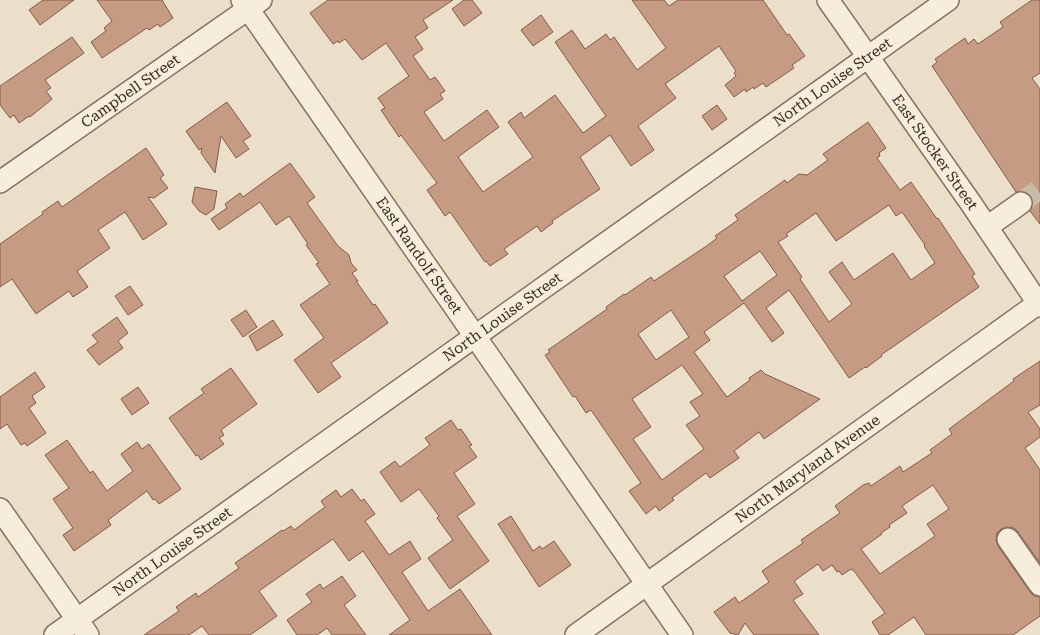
<svg xmlns="http://www.w3.org/2000/svg" width="1040" height="635" viewBox="0 0 1040 635" font-family="'Roboto Serif',serif">
<style>
.building{fill:#c69b84;stroke:#845b48;fill-rule:evenodd}
.lines{fill:none;stroke-linecap:round;stroke-linejoin:round}
.minor-tunnel{stroke:#c7bba8;stroke-width:21;stroke-dasharray:21 11;stroke-linecap:butt}
.minor-casing{stroke:#877260;stroke-width:24}
.minor{stroke:#f7eddd;stroke-width:21}
.labels{text-anchor:middle;dominant-baseline:central;stroke-width:4.5;stroke-linejoin:round;paint-order:stroke}
.street-label{font-size:15px;fill:#392b22;stroke:#f3ead9}
</style>
<rect width="100%" height="100%" fill="#ebdfca"/>
<path class="building" d="M43 0H74L40 25 29 10Z
M97 0H162L173 18 160 27 158 24 149 30 147 28 102 58 91 42 106 31 104 28 112 21Z
M328 0H453L423 20 428 28 415 37 423 49 413 56 430 80 435 77 445 91 440 94 443 99 424 112 444 141 487 110 499 127 458 157 483 192 533 157 508 122 521 112 524 118 555 95 583 133 606 116 555 42 572 30 585 49 606 34 610 40 614 37 637 70 666 48 632 0H664L669 6 678 0H763L787 35 789 34 805 56 792 65 794 68 766 87 763 83 754 89 753 87 746 92 745 89 734 97 725 85 736 76 734 73 736 71 719 46 665 84 676 98 638 126 654 150 631 166 610 135 580 157 600 189 552 221 553 223 541 232 537 226 504 249 508 254 490 266 486 261 485 262 450 212 445 216 427 190 437 183 401 135 399 137 381 110 385 108 378 98 409 76 386 43 362 60 345 39 339 43 338 41 333 44 310 13Z
M464 0H472L482 13 464 26 452 9Z
M1032 0H1040V73L1032 78 1040 89V224L1030 211 1033 202 1031 196 1026 192H1016L932 66 937 62 935 59 965 38 968 44 974 39 978 44 1003 27 1000 22Z
M541 15 553 32 533 46 521 30Z
M72 37 84 53 45 80 51 88 46 91 52 99 30 117 29 116 19 123 14 115 10 118 0 105V86Z
M227 102 251 136 243 141 249 149 236 158 221 136 215 173 201 153 202 148 199 150 186 131Z
M717 105 727 119 712 130 702 116Z
M868 122 886 148 879 153 880 156 877 158 900 190 911 182 937 219 938 218 975 274 972 276 979 287 881 355 882 356 866 368 865 367 849 378 789 290 766 308 784 333 772 342 744 303 704 332 710 340 694 352 727 397 750 380 749 378 761 370 765 374 820 399 764 439 759 432 734 451 739 458 710 478 706 473 672 498 674 500 659 511 656 506 646 514 629 491 641 483 591 410 586 413 575 396 573 397 545 355 550 352 548 350 607 309 606 307 624 294 625 295 651 277 654 281 708 245 717 238 715 236 738 220 735 215 768 192 785 180 787 183 799 174 807 175 828 160 823 154ZM889 205 896 216 902 212 925 245 924 246 935 263 911 280 893 253 854 280 842 262 829 272 852 304 829 322 800 279 802 277 778 242 788 236 786 234 816 213 836 241ZM760 251 777 275 742 301 724 276ZM671 310 689 337 656 360 638 334ZM682 365 703 394 690 402 700 416 686 425 704 449 662 480 633 439 651 427 632 399Z
M146 148 164 175 160 178 168 188 154 198 148 197 167 224 143 240 125 212 98 230 110 248 77 271 88 287 73 297 69 291 36 314 12 279 0 287V244L43 214 42 212 58 201 62 207Z
M290 163 315 197 307 203 338 246 349 255 351 263 357 270 352 273 358 281H356L373 305 375 304 388 323 331 363 341 377 318 393 294 360 324 338 300 305 330 284 316 264 319 263 306 245 308 244 289 216 276 225 260 202 219 230 211 219 227 208 225 204 240 193 243 197Z
M195 187 217 191 214 209 206 215 199 211 192 202Z
M130 286 143 305 128 315 115 296Z
M246 310 257 327 243 337 231 320Z
M117 317 128 333 118 341 123 348 99 365 87 350 98 342 92 335Z
M273 320 283 335 257 351 249 336Z
M1040 361V405L1028 412 1040 429V437L1025 448 1040 470V563L1018 532 1014 528 1007 527 1001 529 997 533 996 540 998 546 1030 592 1034 596 1040 597V616L1013 635H926L914 617 888 635H880L872 622 885 613 854 571 851 569 842 575 839 571 837 572 832 565 823 571 818 564 794 581 803 594 793 600 819 635H754L745 623 738 635 730 633 714 612 735 597 739 603 769 582 762 571 803 543 801 540 840 513 835 506 863 485 869 483 871 486 900 466 903 472 932 453 930 450 952 434 949 429 1014 381 1013 379ZM933 485 949 509 927 524 935 536 880 574 861 549 882 534 881 533 890 527 889 525 907 513 902 506Z
M231 368 257 404 221 430 224 435 219 438 224 444 201 460 198 455 196 456 169 418 204 393 201 389Z
M35 372 45 387 32 396 36 403 29 408 46 433 27 446 25 443 21 445 7 424 0 429V397Z
M138 387 149 403 132 415 121 399Z
M451 420 458 430 461 429 472 445 469 446 477 457 454 473 475 504 457 516 489 561 450 589 428 558 453 540 437 518 439 516 419 489 401 502 380 472 395 461 400 467 430 445 425 438Z
M67 440 90 473 93 471 107 491 133 471 121 454 137 442 142 449 149 444 181 489 159 504 155 499 153 500 147 491 108 520 111 525 74 551 63 535 73 528 53 499 69 488 45 455Z
M352 489 361 501 364 499 375 514 365 521 389 555 410 541 421 559 402 572 428 611 460 589 492 635H389L410 620 363 551 349 561 333 539 259 591 277 616 250 635H209L202 626 189 635H144L179 611 176 607 196 593 198 597 239 568 235 563 282 530 283 531 291 526 294 530 325 507 321 501 336 490 341 497Z
M511 516 533 551 540 546 542 549 554 541 571 565 539 587 498 524Z
M342 576 356 596 344 605 366 635H332L327 628 317 635H297L287 620 312 602 306 594 320 584 323 589Z"/>
<g class="lines">
<path class="minor-tunnel" d="M1021 203 1040 189"/>
<defs>
<g id="minor">
<path id="s1" d="M242 0 682 635"/>
<path id="s2" d="M828 0 970 202 1040 306"/>
<path id="s3" d="M0 182 261 0"/>
<path d="M987 227 1021 203"/>
<path d="M0 509 88 635"/>
<path d="M1008 539 1040 585"/>
<path id="s4" d="M55 635 948 0"/>
<path id="s5" d="M576 635 1040 302"/>
</g>
</defs>
<use href="#minor" class="minor-casing"/>
<use href="#minor" class="minor"/>
</g>
<g class="labels">
<g class="street-label">
<text stroke="none"><textPath href="#s4" startOffset="954">North Louise Street</textPath></text>
<text stroke="none"><textPath href="#s3" startOffset="159">Campbell Street</textPath></text>
<text stroke="none"><textPath href="#s2" startOffset="186">East Stocker Street</textPath></text>
<text stroke="none"><textPath href="#s1" startOffset="311">East Randolf Street</textPath></text>
<text stroke="none"><textPath href="#s4" startOffset="549">North Louise Street</textPath></text>
<text stroke="none"><textPath href="#s5" startOffset="285">North Maryland Avenue</textPath></text>
<text stroke="none"><textPath href="#s4" startOffset="144">North Louise Street</textPath></text>
</g>
</g>
</svg>
